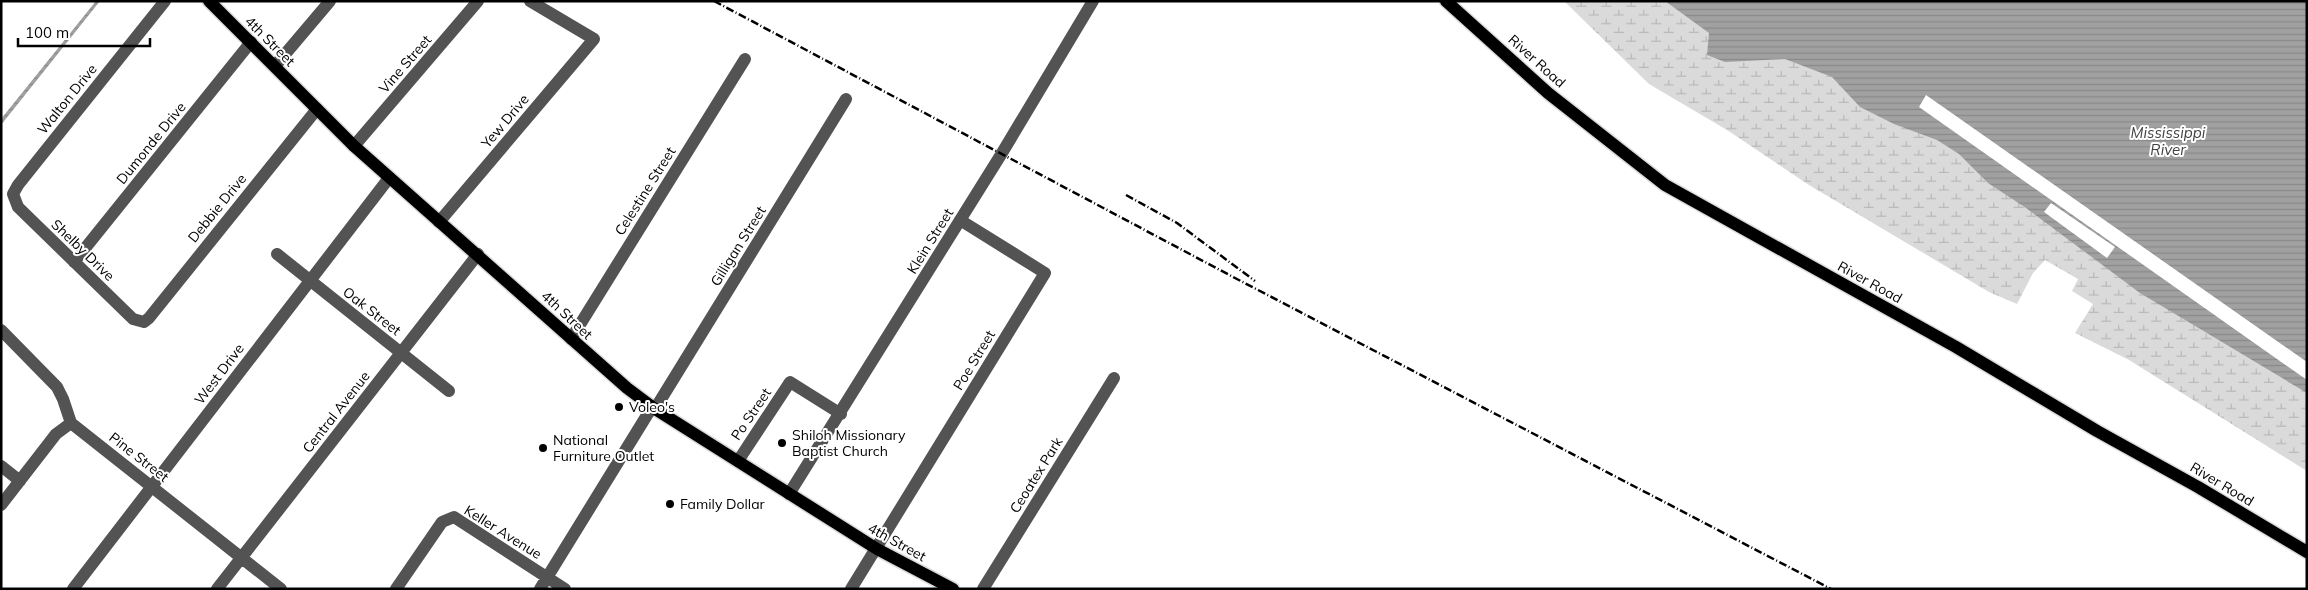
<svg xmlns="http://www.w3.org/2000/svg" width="2308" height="590" viewBox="0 0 2308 590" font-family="Mulish,sans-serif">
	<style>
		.wetland { fill: url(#wetland-marsh) }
		.water { fill: url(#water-rules) }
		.pier { fill: #fff }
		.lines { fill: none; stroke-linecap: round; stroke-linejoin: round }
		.major-casing { stroke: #dbdbdb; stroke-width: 15 }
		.minor { stroke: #535353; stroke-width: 12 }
		.major { stroke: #000; stroke-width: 12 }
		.rail { stroke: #000; stroke-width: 2.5; stroke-dasharray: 8 2.5 1 2.5; stroke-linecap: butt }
		.poi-dot { fill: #000; stroke: #fff; stroke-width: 2 }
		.labels { text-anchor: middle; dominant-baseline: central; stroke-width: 4; stroke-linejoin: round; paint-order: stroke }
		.street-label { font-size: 14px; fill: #000; stroke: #fff }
		.poi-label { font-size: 14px; fill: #000; stroke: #fff; text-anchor: start }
		.water-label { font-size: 15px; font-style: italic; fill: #424242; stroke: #fff }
	</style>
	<defs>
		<pattern id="wetland-marsh" width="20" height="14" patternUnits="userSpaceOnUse" patternTransform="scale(1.25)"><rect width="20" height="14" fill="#dadada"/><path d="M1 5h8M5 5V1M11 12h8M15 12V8" fill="none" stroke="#b9b9b9"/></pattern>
		<pattern id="water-rules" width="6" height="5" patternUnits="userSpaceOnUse" patternTransform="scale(1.25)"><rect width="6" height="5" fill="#a1a1a1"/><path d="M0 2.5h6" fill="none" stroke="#898989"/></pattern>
	</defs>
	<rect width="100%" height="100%" fill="#fff"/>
	<!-- wetland -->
	<path class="wetland" d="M1564,1H1669L1786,35L2307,383V471L2129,360L2075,333L2093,304L2072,291L2078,279L2045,260L2033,273L2017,304L1989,292L1809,185L1727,130L1649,84Z"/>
	<!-- water -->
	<path class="water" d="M96,1H100L1,125V119Z
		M1665,1H2307V393L2140,293L2026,208L1988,183L1959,154L1937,140L1894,124L1860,107L1832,77L1785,59L1725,62L1707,55L1709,33Z"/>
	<!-- pier -->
	<path class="pier" d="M1926,95L2307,362V380L1919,107Z
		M2051,203L2115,247L2107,258L2044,212Z"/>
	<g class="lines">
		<defs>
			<path id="major" d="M209,1L354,146L627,388L655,409L877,549L953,589
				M1446,1L1548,93L1665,185L1956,347L2097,431L2198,487L2307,552"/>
		</defs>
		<!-- major casing -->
		<use href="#major" class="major-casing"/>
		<!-- minor -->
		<path class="minor" d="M165,1L18,185L13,194L18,207L133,319L144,322L149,318L317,109
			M275,66L330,1
			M354,146L478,1
			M439,222L594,39L530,1
			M277,254L449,391
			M74,262L251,42
			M1,330L57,387L63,399L71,423L281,589
			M571,339L745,59
			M655,409L846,99
			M738,461L790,382L841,414
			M1,466L20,481
			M789,494L1002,153L1093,1
			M1,505L56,434L71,423
			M73,589L389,178
			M217,589L478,254
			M396,589L442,522L454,517L565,589
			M540,589L652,407
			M851,589L1045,273L960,220
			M983,589L1114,378"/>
		<!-- major -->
		<use href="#major" class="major"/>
		<!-- rail -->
		<path class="rail" d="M714,1L1235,278L1831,589
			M1126,195L1177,223L1255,281"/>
	</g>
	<!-- markers -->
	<g class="poi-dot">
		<circle cx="619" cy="407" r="5"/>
		<circle cx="782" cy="443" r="5"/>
		<circle cx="543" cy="448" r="5"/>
		<circle cx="670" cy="504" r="5"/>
	</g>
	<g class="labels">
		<!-- street labels -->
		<g class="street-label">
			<text transform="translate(270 41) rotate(45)">4th Street</text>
			<text transform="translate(1537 61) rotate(42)">River Road</text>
			<text transform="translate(405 64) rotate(-49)">Vine Street</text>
			<text transform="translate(67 99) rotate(-51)">Walton Drive</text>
			<text transform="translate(505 121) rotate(-50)">Yew Drive</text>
			<text transform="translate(151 143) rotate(-51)">Dumonde Drive</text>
			<text transform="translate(645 191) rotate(-58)">Celestine Street</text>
			<text transform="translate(217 208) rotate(-51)">Debbie Drive</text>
			<text transform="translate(930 241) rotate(-58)">Klein Street</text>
			<text transform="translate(738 246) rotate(-58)">Gilligan Street</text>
			<text transform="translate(83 250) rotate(44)">Shelby Drive</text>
			<text transform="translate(1870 282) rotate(29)">River Road</text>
			<text transform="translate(372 311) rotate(38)">Oak Street</text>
			<text transform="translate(567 315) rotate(43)">4th Street</text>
			<text transform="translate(974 360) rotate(-59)">Poe Street</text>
			<text transform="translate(219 374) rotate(-53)">West Drive</text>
			<text transform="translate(336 412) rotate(-52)">Central Avenue</text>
			<text transform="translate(751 414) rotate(-56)">Po Street</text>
			<text transform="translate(139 457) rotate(38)">Pine Street</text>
			<text transform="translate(1036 475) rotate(-58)">Ceoatex Park</text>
			<text transform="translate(2222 484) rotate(31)">River Road</text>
			<text transform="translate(503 532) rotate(32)">Keller Avenue</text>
			<text transform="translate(897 542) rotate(29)">4th Street</text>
		</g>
		<!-- poi labels -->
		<g class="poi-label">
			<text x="629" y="407">Voleo's</text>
			<text x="792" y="435">Shiloh Missionary<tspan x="792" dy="16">Baptist Church</tspan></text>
			<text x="553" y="440">National<tspan x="553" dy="16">Furniture Outlet</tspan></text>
			<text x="680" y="504">Family Dollar</text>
		</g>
		<!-- water labels -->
		<g class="water-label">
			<text x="2168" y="132">Mississippi<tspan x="2168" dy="17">River</tspan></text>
		</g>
	</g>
	<!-- border -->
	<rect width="2308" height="590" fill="none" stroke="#000000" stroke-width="5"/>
	<!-- scale -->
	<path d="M18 38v8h132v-8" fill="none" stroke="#000000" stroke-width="2.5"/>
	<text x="25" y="38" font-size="15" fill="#000000" stroke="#ffffff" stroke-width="4" paint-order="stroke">100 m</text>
</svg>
